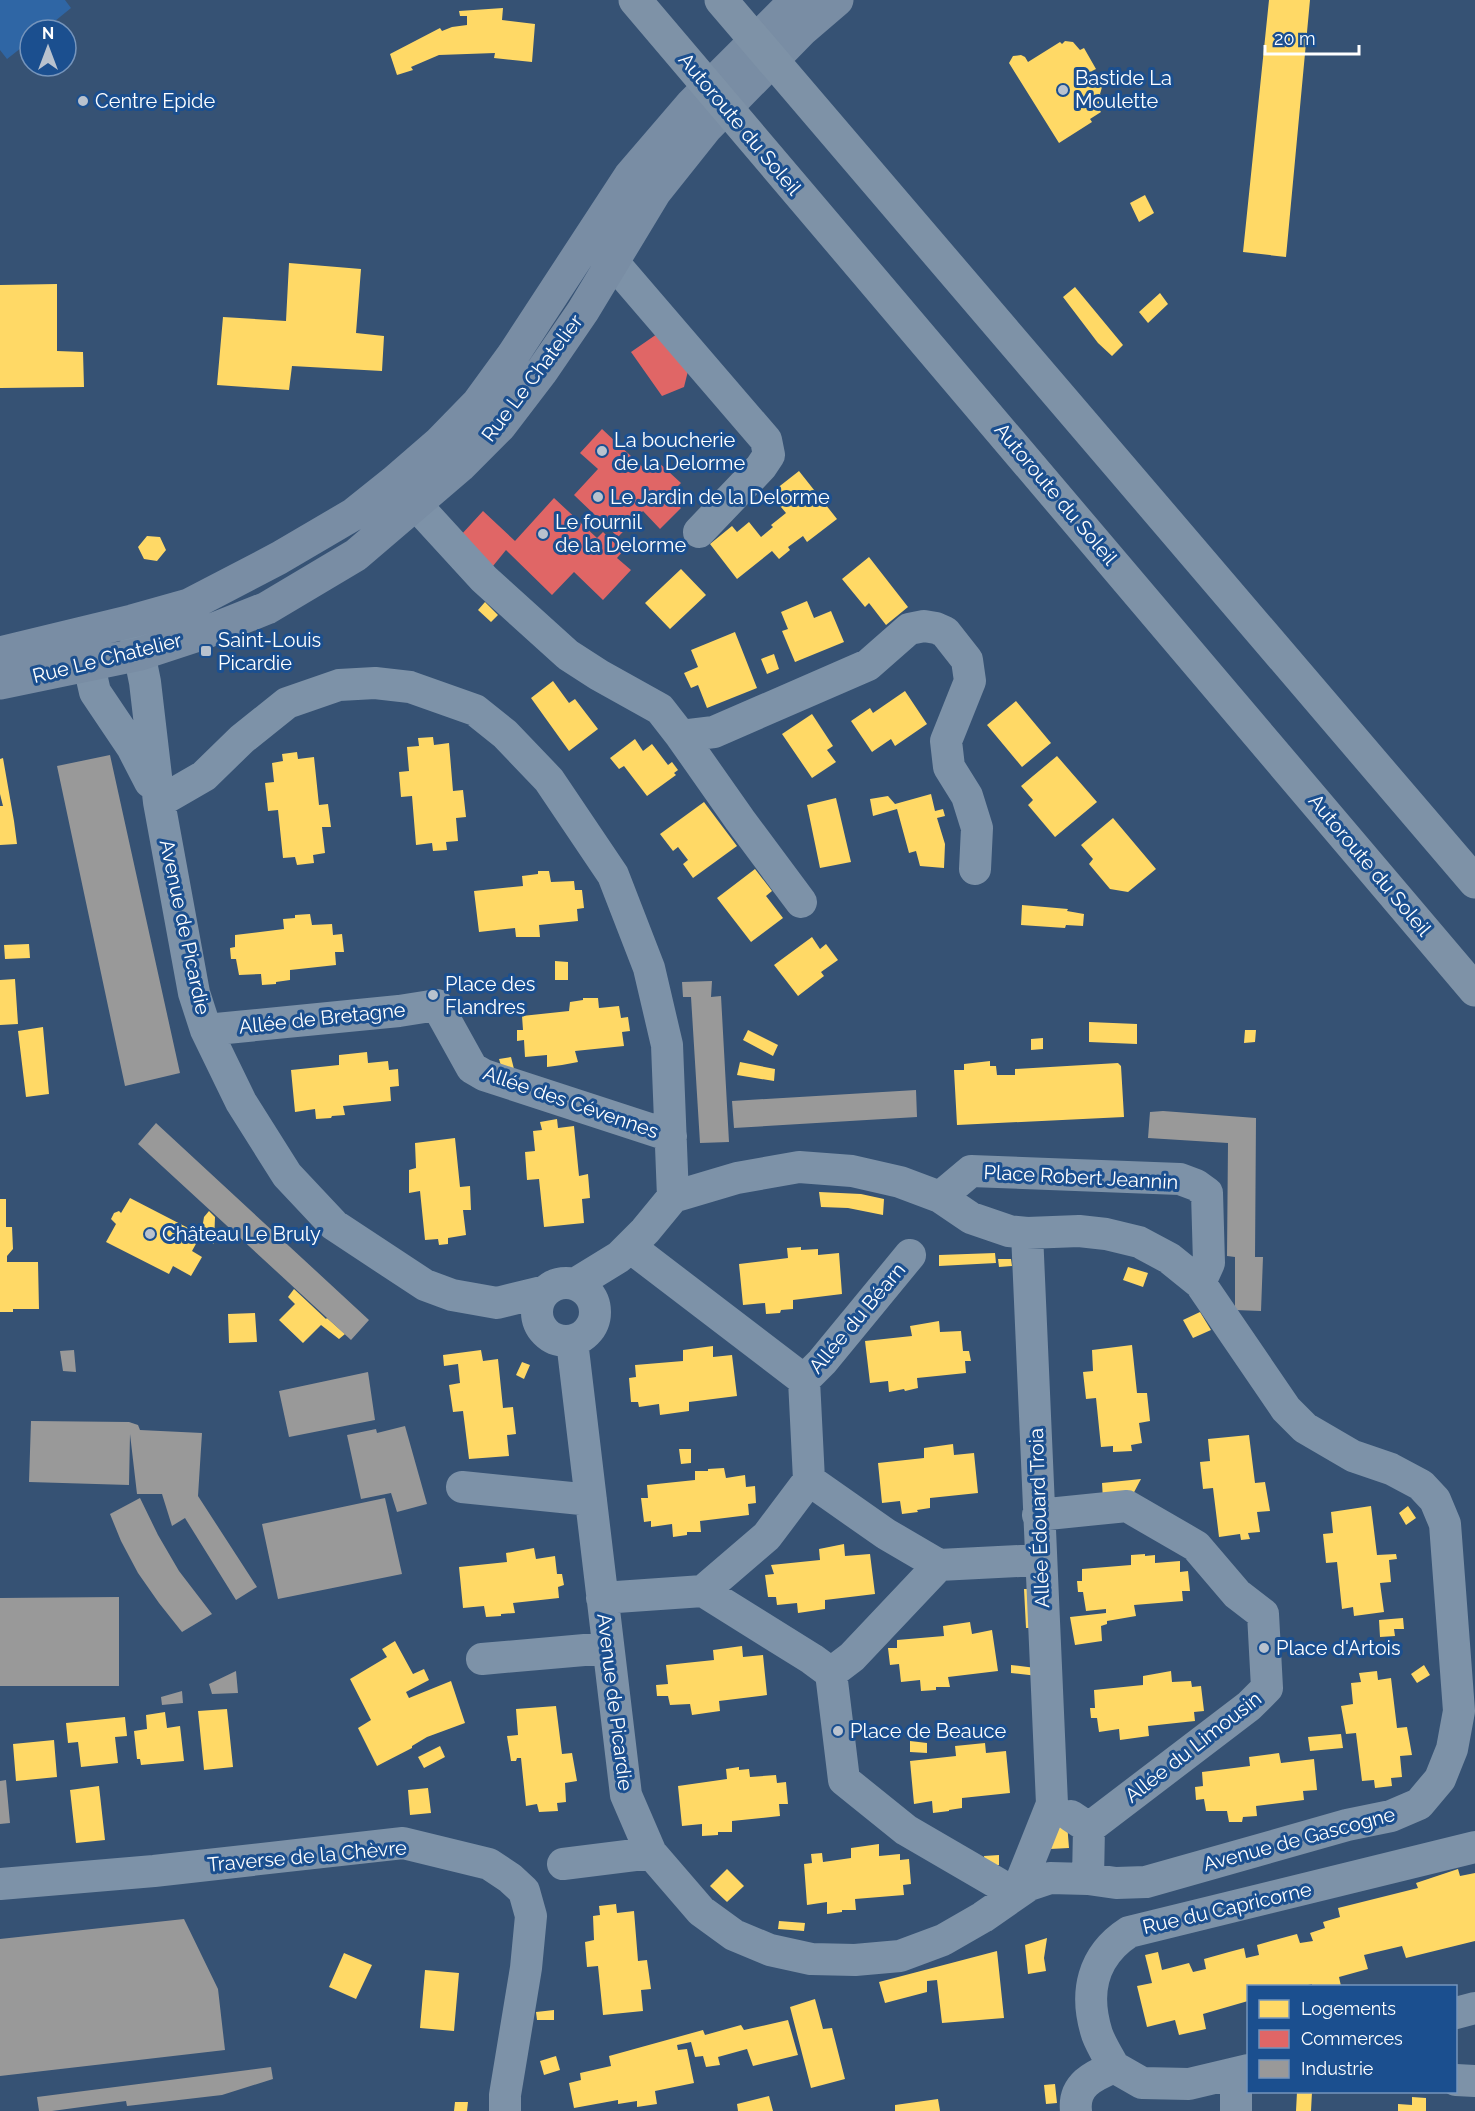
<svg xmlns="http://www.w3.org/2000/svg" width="1475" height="2111" viewBox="0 0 1475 2111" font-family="Raleway,sans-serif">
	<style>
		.green { fill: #2f66a5 }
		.homes { fill: #ffd966 }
		.shops { fill: #e06666 }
		.industry { fill: #999 }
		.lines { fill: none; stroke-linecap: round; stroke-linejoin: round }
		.street { stroke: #7d92a8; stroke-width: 32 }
		.secondary { stroke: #798da4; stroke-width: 33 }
		.highway { stroke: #7e92a7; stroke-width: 33 }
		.poi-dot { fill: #b9c2ce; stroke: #1b4f8f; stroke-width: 2 }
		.labels { text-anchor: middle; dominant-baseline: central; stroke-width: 6; stroke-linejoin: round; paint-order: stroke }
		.poi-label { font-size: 20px; fill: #fff; stroke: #1b4f8f; text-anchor: start }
		.street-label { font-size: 20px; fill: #fff; stroke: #1b4f8f }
	</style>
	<rect width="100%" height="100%" fill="#365274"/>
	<!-- green -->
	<path class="green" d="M0,0H65L71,8L44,30H30V41L7,59L0,50Z"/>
	<!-- homes -->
	<path class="homes" d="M1269,0H1310L1286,257L1243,252Z
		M503,8L502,20L535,24L532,62L494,58L495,53L439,55L411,67L413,70L397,75L390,54L440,28L442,31L452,27L467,25V16H460L459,11Z
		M1065,41L1073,42L1080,50L1084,48L1096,69L1092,71L1102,87L1100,94L1103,97L1101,104L1097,106L1101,112L1090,119L1092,122L1059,143L1009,63L1013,56L1021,55L1025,57L1028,62L1060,42L1062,44Z
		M1145,195L1154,213L1139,222L1130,203Z
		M289,263L361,269L356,333L384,336L382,371L292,366L289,390L217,385L223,317L286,321Z
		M57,284V351L83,352L84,387L0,388V285Z
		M1075,287L1123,345L1112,356L1098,343L1063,297Z
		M1160,293L1168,304L1148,323L1139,312Z
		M799,471L837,519L807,542L803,536L788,547L790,550L779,559L772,551L737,579L710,544L732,526L737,532L749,522L761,537L773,527L771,525L786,513L776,501L782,497L776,489Z
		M147,536L160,537L166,550L157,561L144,559L138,547Z
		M869,557L908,607L886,625L869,603L865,607L842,579Z
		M681,569L706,595L670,629L645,603Z
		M807,601L814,618L831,611L844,642L795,662L782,631L788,629L781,612Z
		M485,602L498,615L491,622L478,610Z
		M735,632L757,688L707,708L698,685L691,688L684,673L698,667L691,650Z
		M774,654L779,669L767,674L761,659Z
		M553,681L569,703L575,699L598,729L569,751L531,698Z
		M905,691L927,724L895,746L891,739L872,752L851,721L870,708L873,713Z
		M1016,701L1051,743L1022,767L987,725Z
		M812,714L833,746L827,750L836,762L812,778L782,734Z
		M433,737L434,745L449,743L453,791L463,790L466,817L456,818L458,841L446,842L447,850L433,851L432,843L416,845L412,796L401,797L399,772L409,771L407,747L419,746L418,738Z
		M635,739L643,751L652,744L668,765L672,762L678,770L674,773L676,775L647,796L624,766L619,769L610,758Z
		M297,752L298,759L314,757L319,805L328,804L331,827H322L325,853L313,855L314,863L297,865L295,857L283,858L278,810L268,811L265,783L274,782L272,763L283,761L282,754Z
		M1057,756L1097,802L1055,837L1028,805L1033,800L1021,786Z
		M3,758L14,821L17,844L0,845V806H3L0,794V759Z
		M931,794L935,811L943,809L945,816L937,818L945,844L944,868L920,866L916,851L909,853L897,809L873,816L870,799L888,796L895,804Z
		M836,798L851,862L820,868L807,805Z
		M704,802L737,846L693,878L683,864L688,860L678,847L673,851L660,834Z
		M1113,818L1156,869L1128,892L1110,889L1089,864L1093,859L1081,845Z
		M755,869L772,891L766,896L783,918L751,942L717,898Z
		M538,871H549L551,882L574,881L575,890H582L584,908L577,909L578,921L539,925L540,937H516L515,928L479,932L474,891L523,886L522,876L538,874Z
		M1022,905L1068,909L1067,911L1084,914L1083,926L1066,925L1065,928L1021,925Z
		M310,914L312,925L332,924L333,935L342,934L344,952H335L336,965L290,970V980L276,982V984L262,985L261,974L239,975L236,959H231L230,948L235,947V935L284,929L283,919L295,918V915Z
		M812,937L820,949L826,944L838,960L821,972L824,976L798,996L774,965Z
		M29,944L30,958L5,959L4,945Z
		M555,961L568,962V980H555Z
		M15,979L18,1024L0,1025V980Z
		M583,998H598L599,1008L619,1006L621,1018L628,1017L630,1031L622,1032L624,1046L575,1051L578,1062L562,1065L547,1067V1055L525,1057L524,1040L517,1041V1030H523L522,1016L569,1011L570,1002L583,1000Z
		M1089,1022L1137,1024V1044L1089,1042Z
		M43,1027L49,1094L26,1097L18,1031Z
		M748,1030L778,1045L773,1056L743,1040Z
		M1245,1030H1256L1255,1042L1244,1043Z
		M1043,1038V1049L1031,1050V1039Z
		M367,1052L368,1063L388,1061L389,1070L398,1069L399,1086L390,1087L391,1101L343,1106L345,1115L332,1116L331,1118L316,1119L315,1109L295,1112L291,1070L339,1065V1055Z
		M511,1057L515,1073L502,1069L499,1059Z
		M990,1061V1066H996L997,1075H1015V1069L1118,1063L1121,1066L1124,1117L957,1125L954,1070H964V1064Z
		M740,1062L775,1069L774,1081L737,1075Z
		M557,1119L558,1128L574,1126L579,1176L588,1174L590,1198L582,1199L584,1223L544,1227L539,1179L527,1180L525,1152L535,1151L533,1131L542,1130L540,1122Z
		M455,1138L460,1187L470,1186L471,1210H463L466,1235L448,1238V1244L439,1245L438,1239L425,1240L420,1191L409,1193V1170L416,1168L415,1143Z
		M819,1192L861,1194L884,1199L883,1215L848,1208L821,1207Z
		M130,1198L192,1230L188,1237L197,1242L192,1251L202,1257L191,1276L173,1266L169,1274L106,1242L116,1224L111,1219L114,1213L119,1211L121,1213Z
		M0,1199H6V1227H12L13,1249L7,1256V1262H38L39,1309H13V1312H0Z
		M209,1211L215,1217L214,1244L208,1243L203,1238V1223L204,1217Z
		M801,1247V1250L818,1249V1255L839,1253L842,1294L793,1300V1309L781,1310L780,1313L766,1314L765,1303L743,1305L739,1264L788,1258L787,1248Z
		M995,1253L996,1263L939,1266V1255Z
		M998,1259H1011L1012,1266L999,1267Z
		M1128,1267L1148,1273L1143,1287L1123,1280Z
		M294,1289L326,1319L327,1318L345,1334L339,1339L321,1325L303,1343L279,1320L295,1304L288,1297Z
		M1200,1312L1211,1330L1193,1338L1183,1320Z
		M255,1313L257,1342L229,1343L228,1314Z
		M939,1321L940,1332L961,1331L963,1351H969L971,1361H965L966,1373L917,1378L918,1388L905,1391L904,1389L889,1392L888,1381L870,1383L865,1341L912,1336L910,1326Z
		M1132,1345L1137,1393H1147L1150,1421L1139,1423L1142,1443L1131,1445L1132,1451L1113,1452V1446L1101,1447L1096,1398L1086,1399L1083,1372L1093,1371L1092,1350Z
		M713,1346V1357L732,1355L737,1396L689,1402V1411L660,1415L659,1404L639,1407L638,1402H631L629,1378L636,1377L635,1365L683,1361V1350Z
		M481,1350L483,1361L498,1359L503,1408L513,1407L516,1434L507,1435L509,1456L469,1459L463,1411L453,1412L449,1385L460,1383L458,1364L444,1366L443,1355Z
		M522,1362L530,1365L524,1379L516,1375Z
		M1249,1435L1255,1483L1265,1482L1270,1511L1257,1512L1260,1532L1248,1533L1250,1539L1241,1540L1240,1534L1219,1537L1213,1488L1203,1489L1200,1462L1210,1461L1208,1439Z
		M953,1444L954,1455L974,1453L978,1493L930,1498V1508L917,1510L918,1512L902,1514L900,1501L882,1503L878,1463L924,1458V1448Z
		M679,1449H691V1463L681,1464Z
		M724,1468L726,1478L745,1475L746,1487L755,1486L756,1503L748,1504L749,1515L700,1521L701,1532H687V1535L673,1537L672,1524L651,1527V1521L644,1522L641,1498H648L647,1485L695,1480V1471H708V1469Z
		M1141,1479L1131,1498L1103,1500L1102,1483Z
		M1371,1506L1377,1555L1396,1554L1397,1559L1389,1560L1391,1582L1380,1583L1384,1612L1354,1616L1353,1607L1342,1609L1337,1562L1326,1563L1323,1534L1333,1533L1331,1512Z
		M1408,1506L1416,1518L1406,1525L1399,1513Z
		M844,1544L845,1556L870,1554L875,1594L825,1600V1609L798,1613L797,1603L777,1605L776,1597H768L765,1575L774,1574L771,1565L820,1560L819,1549Z
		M534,1548L536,1559L555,1556L557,1574H562L564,1585L558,1587L559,1598L513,1603L515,1613L501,1614V1616L486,1617L484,1606L463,1608L459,1567L507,1562L506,1553Z
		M1145,1554V1556L1155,1555V1563L1180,1561V1572L1188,1571L1190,1591H1182L1183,1601L1134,1605L1136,1616L1107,1621V1624L1101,1626L1102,1641L1075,1645L1070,1617L1106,1613V1609L1086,1611L1083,1592H1078L1077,1581H1082V1569L1131,1565V1555Z
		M1024,1589H1035L1037,1628H1026Z
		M1403,1618L1404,1629H1394L1395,1636L1380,1637L1379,1620Z
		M970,1622L972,1634L992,1630L998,1671L948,1677L950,1687H936V1690L921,1691L920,1680L901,1682L899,1664L890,1665L888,1648H897V1640L944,1636L943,1626Z
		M395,1641L413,1674L424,1669L429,1680L406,1692L409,1698L451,1681L465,1723L427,1737L412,1746V1748L377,1766L358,1728L371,1720L350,1679L387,1657L382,1649Z
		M742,1646L743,1657L763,1655L767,1695L719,1701L720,1711L692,1715L690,1704L670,1705L668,1696H657L656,1685L668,1684L666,1665L714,1660L713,1650Z
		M1011,1665L1036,1668L1038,1676L1011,1673Z
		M1424,1665L1430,1675L1417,1683L1411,1674Z
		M1171,1671L1172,1682L1191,1681L1192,1687L1201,1686L1204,1711L1194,1712L1195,1721L1148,1726L1149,1736L1120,1740L1119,1729L1099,1732L1097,1718H1091L1090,1708H1095L1094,1690L1143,1685V1676Z
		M1377,1671L1378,1680L1391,1678L1397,1728L1407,1727L1412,1755L1400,1756L1402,1777L1391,1778L1392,1786L1375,1788L1374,1780L1362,1781L1356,1733L1346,1734L1341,1706L1353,1704L1351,1683L1361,1682L1359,1673Z
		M556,1706L562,1754L572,1753L577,1781L565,1783L566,1802L557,1803L558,1811L539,1812L537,1804L526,1806L521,1758H517L516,1761H511L507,1736L518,1735L516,1709Z
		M227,1709L233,1767L204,1770L198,1711Z
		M165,1712L167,1728L180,1726L184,1761L141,1765L140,1759H137L134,1731L147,1729L146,1715Z
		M125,1717L127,1736L115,1737L118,1763L81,1767L78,1742L68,1743L66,1723Z
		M1341,1734L1343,1748L1310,1751L1308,1737Z
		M54,1740L57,1777L16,1781L13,1744Z
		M910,1741L927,1743V1753L910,1752Z
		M985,1743L986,1753L1006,1751L1010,1793L962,1798V1808L949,1810V1811L933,1813L932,1801L914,1804L910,1761L956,1756L955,1746Z
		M440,1746L445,1757L424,1768L418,1757Z
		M1279,1753L1281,1763L1314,1759L1317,1790L1303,1791L1304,1800L1256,1806L1257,1816L1243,1817L1242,1822H1229L1227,1811H1206L1204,1799L1196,1800L1195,1787L1203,1786L1202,1772L1250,1766L1249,1757Z
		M739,1767V1770L749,1769L750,1777L776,1775L777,1783L786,1782L788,1804H779L780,1816L732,1821V1832H718V1835L702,1836V1824L682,1826L678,1786L727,1779L726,1769Z
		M99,1786L105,1840L76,1843L70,1790Z
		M428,1788L431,1813L410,1815L408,1790Z
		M1067,1823L1069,1848L1050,1849L1048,1824Z
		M879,1844V1856L900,1854V1860L909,1859L911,1884L903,1885L904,1895L855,1899L856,1910H842V1912L827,1914V1902L807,1905L804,1864L812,1863L811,1854L822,1853L823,1862L851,1858V1848Z
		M999,1855V1865L985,1866L984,1856Z
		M727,1869L744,1886L727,1902L710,1886Z
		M1458,1869L1460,1876L1475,1873V1941L1406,1958L1402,1946L1364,1955L1368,1969L1339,1977L1341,1986H1312V1984L1304,1986H1248V2001L1203,2014L1206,2029L1179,2035L1175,2020L1147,2027L1137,1986L1152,1983L1145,1955L1158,1952L1162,1970L1189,1963L1193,1972L1206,1969L1204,1959L1229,1952L1244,1948L1246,1958L1259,1955L1257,1945L1271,1941L1297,1934L1300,1943L1313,1941L1310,1933L1325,1928L1323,1922L1340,1917L1338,1908L1418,1888L1416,1883Z
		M616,1904L617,1913L634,1911L638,1961L647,1960L651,1989L641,1990L643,2011L603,2015L598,1966L587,1967L585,1942L594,1940L593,1916L600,1915L599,1906Z
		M779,1921L805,1923L804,1931L778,1929Z
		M1047,1938L1044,1958L1046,1971L1028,1974L1025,1945Z
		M997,1951L1004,2018L942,2023L937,1980L927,1981V1992L885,2003L879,1982Z
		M344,1953L372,1965L356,1999L329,1987Z
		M425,1970L459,1973L454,2031L420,2028Z
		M815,1999L823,2029L832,2028L845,2079L811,2088L790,2007Z
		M554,2010V2020H537L536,2012Z
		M788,2020L798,2055L753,2066L747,2049L718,2057L720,2065L706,2067L703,2056L695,2057L691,2042L677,2045L678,2050L687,2049L694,2083L655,2091L657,2104L637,2107V2101L618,2104V2100L574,2108L569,2083L581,2080L580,2073L611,2066L609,2056L703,2030L705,2035L741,2025L744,2030Z
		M556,2056L560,2070L544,2075L540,2061Z
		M1055,2084L1057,2103L1046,2104L1044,2085Z
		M1297,2092H1312L1311,2111H1296Z
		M769,2096L773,2111H738L737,2104Z
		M1412,2097L1426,2098V2111H1398V2104L1412,2105Z
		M938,2099L940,2111H895V2105Z
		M455,2102H468L467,2111H454Z"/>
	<!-- shops -->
	<path class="shops" d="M657,334L688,371L684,387L662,396L631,352Z
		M602,429L647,471L656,460L681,483L671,493L679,500L676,503L681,508L660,529L643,511L618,537L574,495L598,469L580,453Z
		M554,498L597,538L603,532L623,551L617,558L631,570L603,600L574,572L552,595L506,550L493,566L461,535L483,511L515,541Z"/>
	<!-- industry -->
	<path class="industry" d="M110,755L180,1073L125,1086L57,766Z
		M712,981L711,997L721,996L729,1142L700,1143L691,997H683L682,982Z
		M916,1090L917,1117L734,1128L732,1101Z
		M1163,1111L1256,1118L1255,1257H1263L1261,1311L1235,1310V1257L1227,1256L1228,1143L1148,1138L1150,1112Z
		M156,1123L369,1320L351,1340L138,1144Z
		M74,1350L76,1372L63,1371L60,1351Z
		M368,1372L375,1420L289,1437L279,1391Z
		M31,1421L129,1422L138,1425L140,1430L202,1433L198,1496L257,1587L236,1600L185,1518L172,1526L162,1494H137L130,1434L129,1485L29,1482Z
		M405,1426L427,1504L397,1512L391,1493L361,1499L347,1435L376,1429L377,1433Z
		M140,1498L158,1535L179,1571L212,1614L182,1632L159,1603L138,1573L121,1541L110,1514Z
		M385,1498L402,1574L278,1599L262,1524Z
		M119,1597V1686H0V1598Z
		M236,1671L238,1693L212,1694L209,1684Z
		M182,1691L183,1703L162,1705L161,1697Z
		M6,1780L10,1823L0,1824V1781Z
		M184,1919L218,1989L225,2050L0,2076V1939Z
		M271,2067L273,2079L222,2095L127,2106L126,2101L52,2111H39L37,2097Z"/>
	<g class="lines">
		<!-- street -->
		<path class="street" d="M613,262L766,440L769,455L761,467L699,532
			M397,484L484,579L568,655L599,675L660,709L681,736L714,732L868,665L909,629L924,626L936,628L945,632L967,660L970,681L946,741L949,767L967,796L977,828L975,869
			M134,628L145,682L159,802L194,993L206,1030L241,1102L287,1175L334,1225L425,1285L452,1295L497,1303L546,1291
			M83,639L95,692L132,747L150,782
			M681,736L740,820L801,902
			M159,802L204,776L242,739L287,703L339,685L375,683L410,687L475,710L505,734L549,780L613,875L649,968L667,1045L673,1197
			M206,1030L399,1011L437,1005L472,1068L484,1075L671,1136
			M940,1197L971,1171L1180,1179L1196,1185L1207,1193L1209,1263L1200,1283
			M630,1247L804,1380
			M537 1312a29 29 0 1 1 58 0a29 29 0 1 1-58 0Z
			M575,1284L619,1257L645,1231L673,1197
			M572,1341L626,1795L651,1853L701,1911L734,1935L770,1950L811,1959L855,1960L900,1956L943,1940L983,1917L1029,1885L1050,1878L1088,1879L1116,1883L1146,1882L1347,1825L1391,1816L1419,1804L1440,1779L1452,1749L1459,1711L1445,1524L1435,1500L1421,1485L1391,1469L1353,1456L1305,1428L1286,1409L1200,1283L1169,1258L1139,1242L1106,1234L1079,1231L1027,1233L1009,1231L971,1218L940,1197L900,1182L852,1171L799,1167L737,1178L673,1197
			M804,1380L822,1362L910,1255
			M804,1380L809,1480
			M809,1480L886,1534L939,1565
			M462,1487L591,1500
			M1038,1515L1127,1506L1196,1546L1237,1594L1263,1614L1267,1688L1249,1706L1089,1828
			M703,1591L812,1659L831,1673
			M602,1598L703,1591L767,1536L809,1480
			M482,1659L607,1648
			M831,1673L844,1780L906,1830L1016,1894L1052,1804L1027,1233
			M831,1673L852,1657L939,1565L1040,1560
			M1071,1816L1089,1828L1088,1879
			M563,1864L651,1853
			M0,1884L154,1871L403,1843L489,1864L510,1878L524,1891L531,1916L526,1968L505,2095V2111
			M1456,2013L1475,2008
			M1114,2067C1108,2056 1101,2045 1097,2034C1084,1993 1092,1956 1129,1932L1475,1847
			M1114,2067L1142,2083L1189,2084L1248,2070
			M1236,2074V2111
			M1456,2080L1475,2081
			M1076,2111C1073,2085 1093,2076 1114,2067"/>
		<!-- secondary -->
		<path class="secondary" d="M0,653L132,621L189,605L279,558L354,514L394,482L439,443L478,403L513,355L630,176L691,105L796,0
			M0,683L140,654L204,633L267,608L356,555L460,466L500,426L542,371L583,311L655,192L706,128L802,30L837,0"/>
		<!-- highway -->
		<path class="highway" d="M635,0L1475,990
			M721,0L1475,882"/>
	</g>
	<!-- markers -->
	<g class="poi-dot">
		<circle cx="1063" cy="90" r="6"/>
		<circle cx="83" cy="101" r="6"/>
		<circle cx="602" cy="451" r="6"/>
		<circle cx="598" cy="497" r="6"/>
		<circle cx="543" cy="534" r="6"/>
		<rect x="200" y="645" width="12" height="12" rx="3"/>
		<circle cx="433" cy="995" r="6"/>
		<circle cx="150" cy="1234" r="6"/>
		<circle cx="1264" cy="1648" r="6"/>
		<circle cx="838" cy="1731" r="6"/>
	</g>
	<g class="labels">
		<!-- poi labels -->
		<g class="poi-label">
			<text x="1075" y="78">Bastide La<tspan x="1075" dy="23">Moulette</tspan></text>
			<text x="95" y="101">Centre Epide</text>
			<text x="614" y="440">La boucherie<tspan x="614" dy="23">de la Delorme</tspan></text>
			<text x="610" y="497">Le Jardin de la Delorme</text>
			<text x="555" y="522">Le fournil<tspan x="555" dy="23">de la Delorme</tspan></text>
			<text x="218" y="640">Saint-Louis<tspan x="218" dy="23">Picardie</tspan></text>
			<text x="445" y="984">Place des<tspan x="445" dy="23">Flandres</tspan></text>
			<text x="162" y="1234">Château Le Bruly</text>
			<text x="1276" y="1648">Place d'Artois</text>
			<text x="850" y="1731">Place de Beauce</text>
		</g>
		<!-- street labels -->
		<g class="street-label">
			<text transform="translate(740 124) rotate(50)">Autoroute du Soleil</text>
			<text transform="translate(532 378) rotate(-53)">Rue Le Chatelier</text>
			<text transform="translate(1056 494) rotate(50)">Autoroute du Soleil</text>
			<text transform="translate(107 658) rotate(-14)">Rue Le Chatelier</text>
			<text transform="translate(1370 865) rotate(50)">Autoroute du Soleil</text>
			<text transform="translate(185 927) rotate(78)">Avenue de Picardie</text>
			<text transform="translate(322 1018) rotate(-6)">Allée de Bretagne</text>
			<text transform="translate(571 1102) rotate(19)">Allée des Cévennes</text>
			<text transform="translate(1081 1177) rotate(3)">Place Robert Jeannin</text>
			<text transform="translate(857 1318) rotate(-50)">Allée du Béarn</text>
			<text transform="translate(1039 1518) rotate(-92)">Allée Édouard Troia</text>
			<text transform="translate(615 1702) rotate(83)">Avenue de Picardie</text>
			<text transform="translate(1193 1747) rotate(-38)">Allée du Limousin</text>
			<text transform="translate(1299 1839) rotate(-15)">Avenue de Gascogne</text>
			<text transform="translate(307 1856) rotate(-5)">Traverse de la Chèvre</text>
			<text transform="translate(1227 1908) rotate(-13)">Rue du Capricorne</text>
		</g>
	</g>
	<!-- legend -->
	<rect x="1247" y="1985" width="210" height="108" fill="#1b4f8f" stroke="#7695bc" stroke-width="1.5"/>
	<rect x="1259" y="2000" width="30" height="18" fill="#ffd966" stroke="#7695bc" stroke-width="1.5"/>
	<text x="1301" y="2015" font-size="18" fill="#ffffff">Logements</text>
	<rect x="1259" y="2030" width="30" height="18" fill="#e06666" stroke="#7695bc" stroke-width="1.5"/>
	<text x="1301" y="2045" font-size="18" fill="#ffffff">Commerces</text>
	<rect x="1259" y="2060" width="30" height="18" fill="#999999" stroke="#7695bc" stroke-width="1.5"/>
	<text x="1301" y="2075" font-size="18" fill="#ffffff">Industrie</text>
	<!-- north arrow -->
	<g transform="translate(48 48)"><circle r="28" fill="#1b4f8f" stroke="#7695bc" stroke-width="1.5"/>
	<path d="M0-4.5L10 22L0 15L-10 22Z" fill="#b9c2ce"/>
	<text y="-9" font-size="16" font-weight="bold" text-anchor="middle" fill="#ffffff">N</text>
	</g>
	<!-- scale -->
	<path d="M1265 45v9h94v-9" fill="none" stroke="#ffffff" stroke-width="3"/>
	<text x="1274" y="45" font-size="18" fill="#ffffff" stroke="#1b4f8f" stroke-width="4.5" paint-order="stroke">20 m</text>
</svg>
